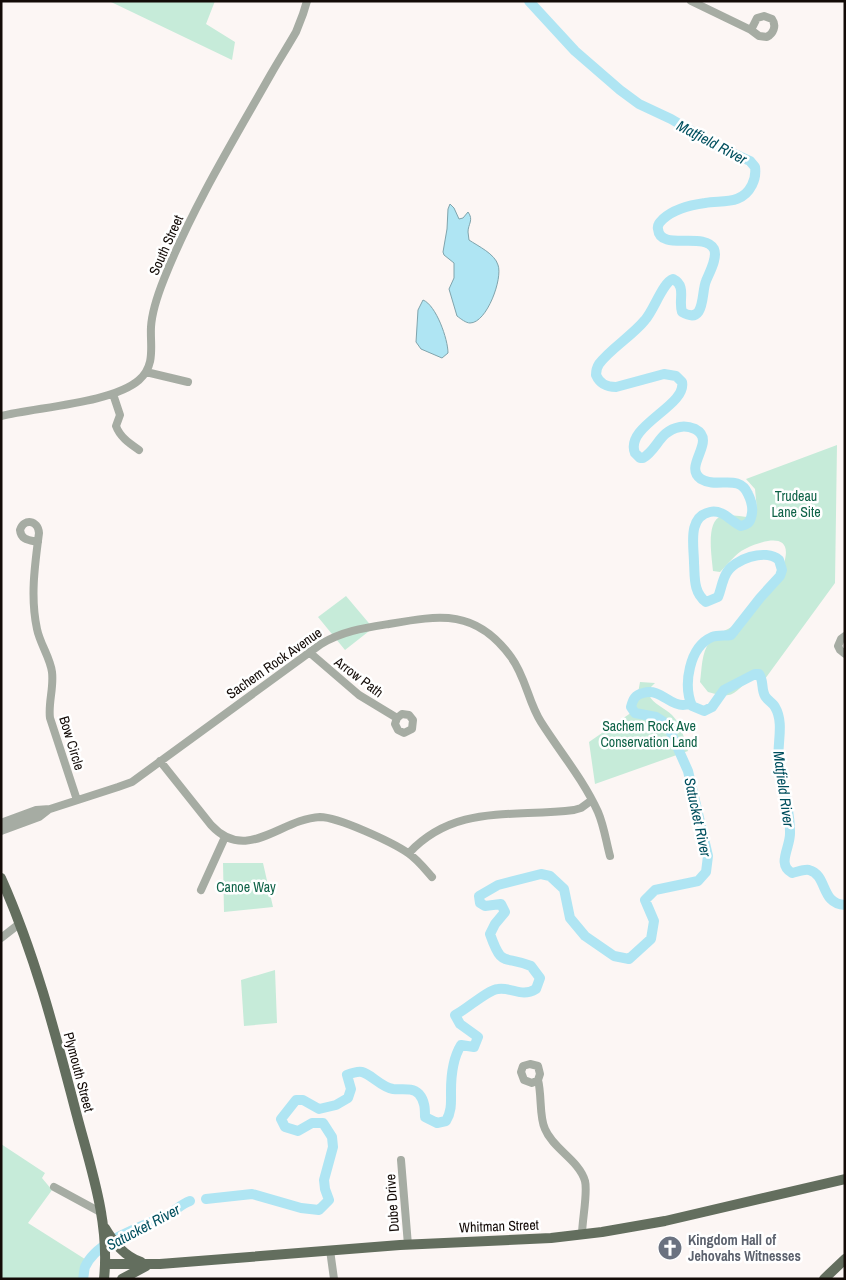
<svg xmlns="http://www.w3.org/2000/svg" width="846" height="1280" viewBox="0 0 846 1280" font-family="'Archivo Narrow',sans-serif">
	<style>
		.green { fill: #c6ebd9 }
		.water { fill: #afe5f3; stroke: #80a4ac }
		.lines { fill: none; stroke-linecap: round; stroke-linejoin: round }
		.river { stroke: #afe5f3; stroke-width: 10 }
		.minor { stroke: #a6aca3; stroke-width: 8 }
		.major { stroke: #636e5e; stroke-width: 10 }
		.labels { text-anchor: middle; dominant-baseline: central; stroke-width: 5; stroke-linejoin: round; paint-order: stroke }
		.street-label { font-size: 14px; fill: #130b07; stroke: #fff }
		.park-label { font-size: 14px; fill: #0e6247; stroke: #fff }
		.worship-label { font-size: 14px; font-weight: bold; fill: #5b616d; stroke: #fff; text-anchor: start }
		.water-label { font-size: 15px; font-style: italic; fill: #004f5e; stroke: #fff }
	</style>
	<rect width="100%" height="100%" fill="#fcf6f4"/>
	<!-- green -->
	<path class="green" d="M109,1H215L206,24L235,42L232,60Z
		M837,445L835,583L762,683L757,678L752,677C732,695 734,699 708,692L700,682C702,670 701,652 710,642C715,634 727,630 735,625C756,610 777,588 784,563C794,531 763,540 745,549C736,553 727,565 720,572L713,571C712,558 705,520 722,516C730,514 741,517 750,517L757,510L755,489L746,479Z
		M346,596L373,628L345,650L318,617Z
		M640,682L655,683L651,687L649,695C653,704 665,708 672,715C682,725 684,739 688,751L595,784L589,742L635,710Z
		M223,863H263L273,907L224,912Z
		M275,970L277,1023L244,1026L241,980Z
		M1,1144L45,1173L42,1178L52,1190L28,1223L88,1261L81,1279H1Z"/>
	<!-- water -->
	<path class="water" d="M450,204L454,208L459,219L463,218L468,212C474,220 468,224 468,232C468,235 469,237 469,240C478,246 495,254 498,265C503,278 487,323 470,323C466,323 461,319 457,316L449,289L454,278V263L444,255L443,252L447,229L448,209Z
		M423,300C436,305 448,339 448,353L442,358L421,349L416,342L418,310Z"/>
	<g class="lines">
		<!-- river -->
		<path class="river" d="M529,1L575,51L620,90L639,104L671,119L719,147L750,161L755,167C756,174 755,179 752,185C742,205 723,200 705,203C690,205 674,209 663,219C660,222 657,225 658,229C660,252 704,231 714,249C718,258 709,273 706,281C701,292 706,326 682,312C678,300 687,286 673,279C663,282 654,310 645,320C632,336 610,349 599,364C597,367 596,370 596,375C600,384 606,387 616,387L664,374L676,376L682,382C687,406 624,426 635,453L640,458H643C658,449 659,431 680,427C685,426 690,427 695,429C718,441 682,466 701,479C717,489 739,473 748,494C751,500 753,506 752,513C751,521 749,524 741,526C731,522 723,509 710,512C687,517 694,546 694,563C695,577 693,592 706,602L718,597C721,590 722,581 726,574C733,559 766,548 779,560L782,570L780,576L760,598L731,635C725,636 718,635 712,637C689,647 683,685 692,706L704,711L712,707L724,690L755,674H759C764,681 761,689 765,696C767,700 773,703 775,707C785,724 776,746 779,764C783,787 790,809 790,832C791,847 776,864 792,873C797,872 804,869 809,870C828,875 820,904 845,905
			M206,1199L252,1194L301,1208L319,1210L329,1200L325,1189L324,1180L333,1147L332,1137L323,1123H312L298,1131L285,1127L281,1119L296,1100H303L319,1109L336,1105L348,1098L351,1089L347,1075C352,1073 357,1071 362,1072C371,1074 381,1087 393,1089C402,1090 412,1087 419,1094C425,1101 425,1109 425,1117L437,1123L446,1121C452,1111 451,1102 451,1091C451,1075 453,1058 461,1045L474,1047L478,1037L460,1024L455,1015C466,1010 487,990 498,989C513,987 521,998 536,989L540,978L531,966C503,955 502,968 490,934L495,924L505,912L501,904L485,906L480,903L479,896L498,885L541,874L550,876L564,889L570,918L585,936L614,956L629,959L651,939L654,921L645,900L655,890L698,881L706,872L708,856L688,771L667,724L656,717L635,713L631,707C633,699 635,695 643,693C661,688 668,705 683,705C686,705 688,704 691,703
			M83,1279C84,1275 84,1270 85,1267C97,1240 142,1227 167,1215C175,1211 181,1204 190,1201"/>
		<!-- minor -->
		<path class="minor" d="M691,1L751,30
			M764,16L772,19C777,26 773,34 767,37L759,36L751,30L757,18Z
			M146,372L188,382
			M113,394L120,415L116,426C120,437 129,443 139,450
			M1,416C37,407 113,403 139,380C156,365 150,346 151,327C152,311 158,294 164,279C192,208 233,141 271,74C279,60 288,46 296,32L303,14L307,1
			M38,542C29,540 21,540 20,530C24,518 38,520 39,533C35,564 30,597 37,629C40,644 50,657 52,672C54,688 48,703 50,718L77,800
			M845,636L841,639L838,646L840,650L845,654
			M309,652L359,695L397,718L395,724L398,730L404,733L412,729L413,720L409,715L402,714L397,718
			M160,761L211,825C247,864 280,819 320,817C338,817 392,842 408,853C417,859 425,869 432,877
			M1,823L36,810L50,809L118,787L132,782L321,644C343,631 364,628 389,624C441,615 476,609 511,657C526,677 528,702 541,722C560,752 583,779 598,812C604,826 606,841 610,856
			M1,831L39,817L48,810
			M409,853C456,803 514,818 574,810L581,808L592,800
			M201,890L225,837
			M1,938L19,924
			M538,1080L540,1074L538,1066L530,1064L523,1066L521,1072L524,1080L532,1083L538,1080C542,1095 539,1117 545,1129C553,1149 579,1160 585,1181C588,1193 582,1220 582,1235
			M401,1160L408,1245
			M54,1187L102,1213
			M330,1250L334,1279"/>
		<!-- major -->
		<path class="major" d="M1,878C35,954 56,1036 77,1116C91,1169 110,1223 104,1279
			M105,1228C114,1243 124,1256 141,1262
			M106,1264H160L400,1245L551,1238L602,1232L665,1221L845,1179
			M122,1279L146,1266
			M824,1279L845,1259"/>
	</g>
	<!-- icons -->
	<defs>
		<symbol id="church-disc" viewBox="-11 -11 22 22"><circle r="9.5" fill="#6b7280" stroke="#fff"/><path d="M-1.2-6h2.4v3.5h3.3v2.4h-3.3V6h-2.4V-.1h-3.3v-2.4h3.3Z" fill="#fff"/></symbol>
	</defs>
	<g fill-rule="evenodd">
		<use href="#church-disc" x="656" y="1234" width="28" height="28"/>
	</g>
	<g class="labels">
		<!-- street labels -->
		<g class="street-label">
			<text transform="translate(166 245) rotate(-66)">South Street</text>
			<text transform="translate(274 663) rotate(-35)">Sachem Rock Avenue</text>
			<text transform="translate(359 677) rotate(37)">Arrow Path</text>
			<text transform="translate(72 743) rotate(73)">Bow Circle</text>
			<text transform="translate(79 1072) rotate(75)">Plymouth Street</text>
			<text transform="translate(392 1203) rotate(-94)">Dube Drive</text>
			<text transform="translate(499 1226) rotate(-2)">Whitman Street</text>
		</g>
		<!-- park labels -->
		<g class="park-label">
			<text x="796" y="496">Trudeau<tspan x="796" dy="16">Lane Site</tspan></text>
			<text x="649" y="726">Sachem Rock Ave<tspan x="649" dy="16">Conservation Land</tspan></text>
			<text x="246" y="887">Canoe Way</text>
		</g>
		<!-- worship labels -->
		<g class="worship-label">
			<text x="688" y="1240">Kingdom Hall of<tspan x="688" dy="16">Jehovahs Witnesses</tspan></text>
		</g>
		<!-- water labels -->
		<g class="water-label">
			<text transform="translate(712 142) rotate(28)">Matfield River</text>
			<text transform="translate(784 789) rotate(82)">Matfield River</text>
			<text transform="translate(698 817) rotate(78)">Satucket River</text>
			<text transform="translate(143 1227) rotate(-28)">Satucket River</text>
		</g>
	</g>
	<!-- border -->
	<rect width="846" height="1280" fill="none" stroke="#130b07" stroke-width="5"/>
</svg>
